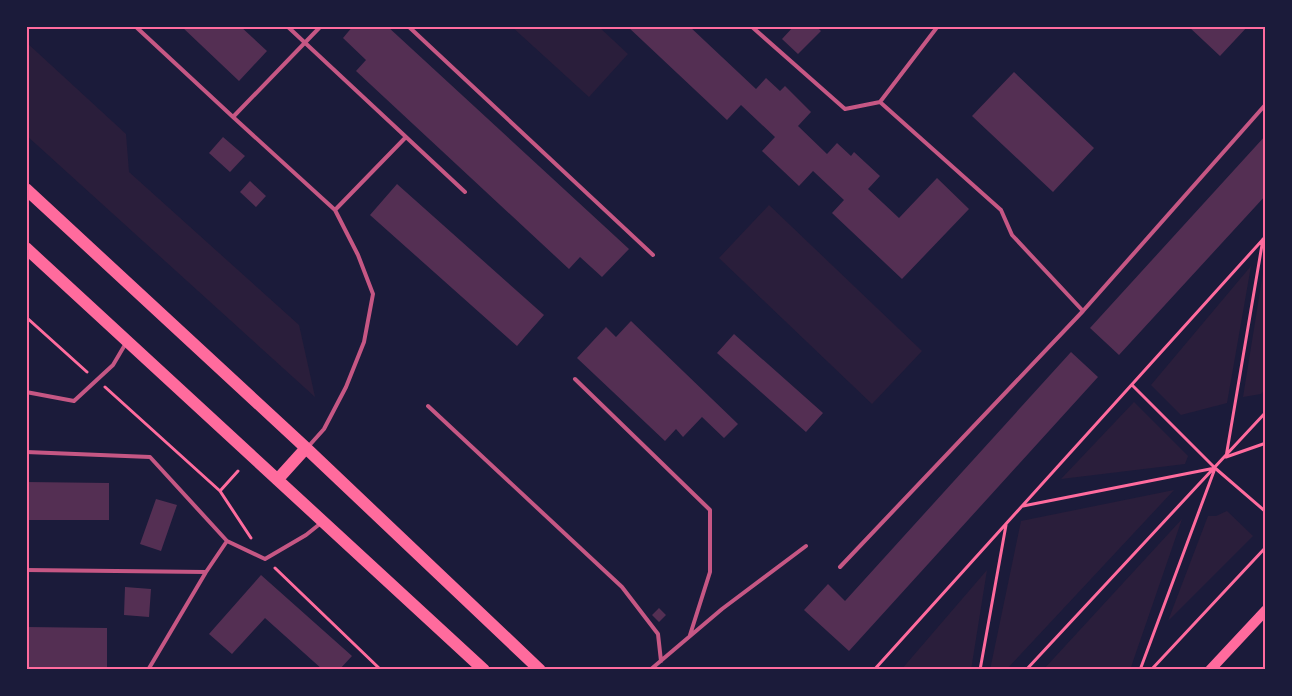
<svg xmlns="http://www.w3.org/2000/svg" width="1292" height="696" viewBox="0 0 1292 696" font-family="Inter,sans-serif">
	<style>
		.green { fill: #2a1e3b }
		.building { fill: #542f53 }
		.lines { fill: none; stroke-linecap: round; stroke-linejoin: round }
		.path { stroke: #ff6b9d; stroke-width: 3 }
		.service { stroke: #c65784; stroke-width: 4 }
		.secondary { stroke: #ff6b9d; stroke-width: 10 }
		.primary { stroke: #ff6b9d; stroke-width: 12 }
		.neatline { fill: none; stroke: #ff6b9d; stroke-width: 2 }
	</style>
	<rect width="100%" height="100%" fill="#1b1b3a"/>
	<!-- green -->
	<path class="green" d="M511,26H598L628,54L589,97Z
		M26,42L126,134L129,172L299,325L315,397L26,135Z
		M769,205L922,351L872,404L719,258Z
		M1266,254V388L1261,394L1243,397Z
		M1251,266L1227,403L1181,415L1151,385Z
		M1134,402L1188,456L1185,464L1061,479Z
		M1174,490L1006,670H990L1021,521Z
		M1227,511L1253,536L1168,621L1208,516H1216Z
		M1182,519L1130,670H1043Z
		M987,570L971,670H901Z"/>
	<!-- building -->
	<path class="building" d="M181,26H240L267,51L239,81Z
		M353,26H387L629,249L602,277L580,257L569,269L356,71L366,60L343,38Z
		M627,26H689L756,89L766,78L780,91L785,86L811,112L798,126L827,154L837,143L851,156L854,152L880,176L868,189L899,218L937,178L969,209L902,279L832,213L844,200L813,171L799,186L762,151L775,137L741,105L727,120Z
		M794,26H816L821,31L798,54L782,39Z
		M1188,26H1248L1220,56Z
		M1014,72L1094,148L1053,192L972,116Z
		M1266,135V195L1119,355L1090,328Z
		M223,137L245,156L230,172L209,153Z
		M250,181L266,196L256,207L240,192Z
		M397,184L544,315L517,346L370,215Z
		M631,321L738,424L724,438L702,417L683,437L676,429L665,441L577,358L606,327L616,337Z
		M734,334L823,413L806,432L717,353Z
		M1071,352L1098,377L849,651L804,610L828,584L845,601Z
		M26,482L109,483V520H26Z
		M156,499L177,505L161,551L140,544Z
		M261,575L352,656L339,670H323L265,618L232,654L209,634Z
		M125,587L151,589L149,617L124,615Z
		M659,608L666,615L659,622L652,615Z
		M26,627L107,628V669L26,668Z"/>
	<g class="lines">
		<!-- path -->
		<path class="path" d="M1263,239L1226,457L1266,443
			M26,317L87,372
			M1132,385L1215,468L1266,512
			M105,387L220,491L251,538
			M220,491L238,471
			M1023,506L1215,468
			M275,568L381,670
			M874,670L1266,236
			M980,670L1006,525
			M1026,670L1266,412
			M1140,670L1214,471
			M1151,670L1266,547"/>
		<!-- service -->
		<path class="service" d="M135,26L233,117L321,26
			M287,26L465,192
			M408,26L653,255
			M751,26L845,109L880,102L1001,210L1012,235L1083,311
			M880,102L938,26
			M233,117L335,210L358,255L373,294L364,342L346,387L324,429L307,448
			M335,210L406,137
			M575,379L710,510V572L690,635
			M26,392L74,401L113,365L126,343
			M428,406L622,587L658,634L661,661
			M26,452L150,457L227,541
			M840,567L1083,311L1266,104
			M26,570L206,572
			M148,670L206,572L227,541L265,559L306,535L321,523
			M650,670L722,609L806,546"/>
		<!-- secondary -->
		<path class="secondary" d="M1210,670L1266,610"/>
		<!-- primary -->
		<path class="primary" d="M26,189L306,448L540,670
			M26,248L484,670
			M278,479L306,448"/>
	</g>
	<!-- border -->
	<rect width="1292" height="696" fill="none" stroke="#1b1b3a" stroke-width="55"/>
	<rect x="28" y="28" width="1236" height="640" class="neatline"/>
</svg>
